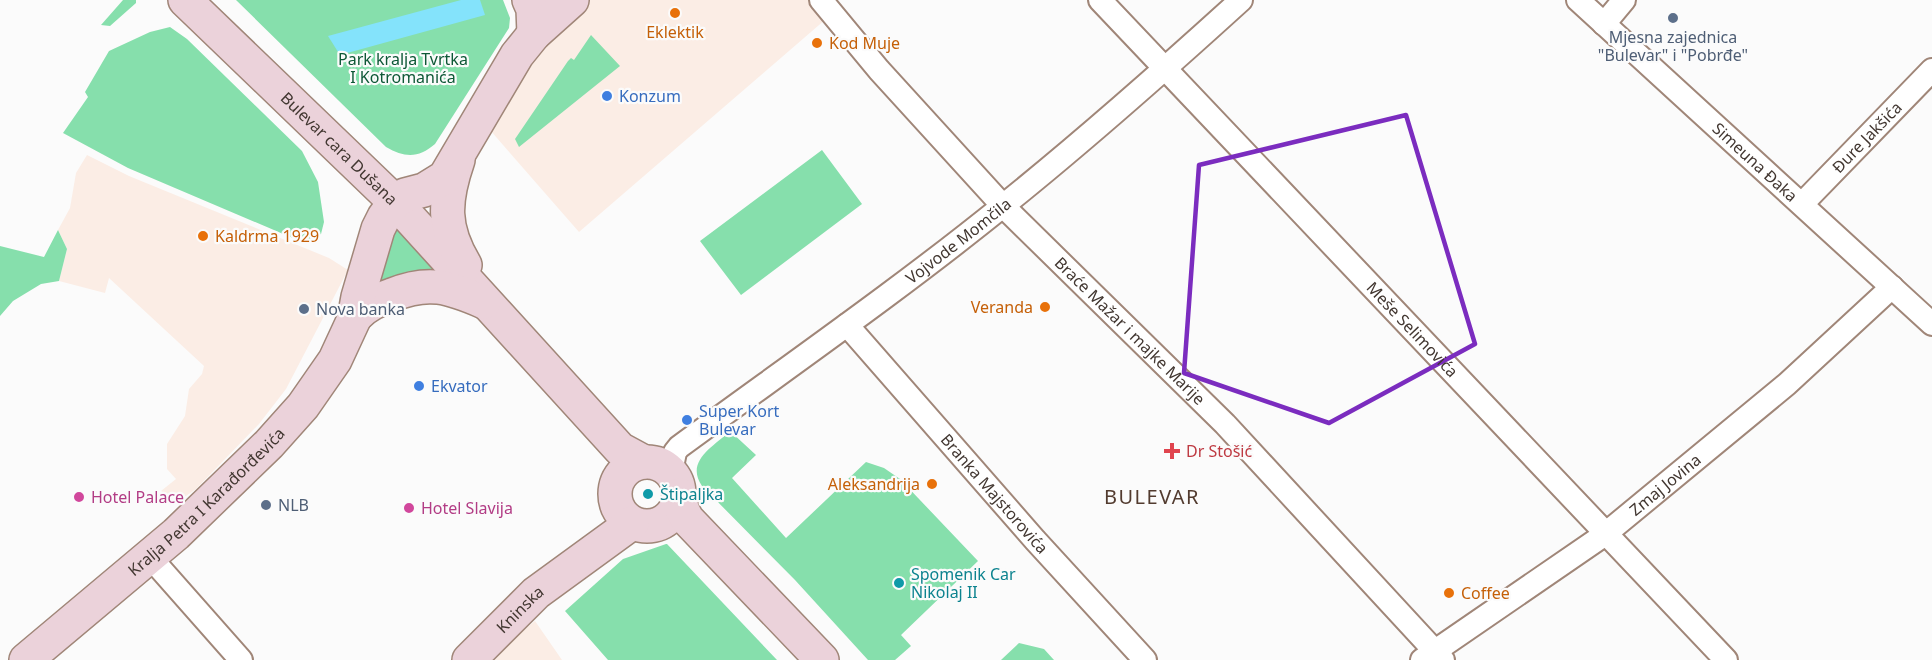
<svg xmlns="http://www.w3.org/2000/svg" width="1932" height="660" viewBox="0 0 1932 660" font-family="'Noto Sans',sans-serif">
	<style>
		.built { fill: #fbede5 }
		.green { fill: #86dfac }
		.water { fill: #84e3fb }
		.lines { fill: none; stroke-linecap: round; stroke-linejoin: round }
		.minor-casing { stroke: #a08678; stroke-width: 26 }
		.secondary-casing { stroke: #a08678; stroke-width: 36 }
		.minor { stroke: #fff; stroke-width: 22 }
		.secondary { stroke: #ebd2da; stroke-width: 33 }
		.marked { fill: none; stroke: #7b2cbf; stroke-width: 4.5; stroke-linejoin: round }
		.food-dot { fill: #e8710a; stroke: #fbfbfb; stroke-width: 2 }
		.service-dot { fill: #5c6f8a; stroke: #fbfbfb; stroke-width: 2 }
		.shop-dot { fill: #3f7fe0; stroke: #fbfbfb; stroke-width: 2 }
		.health-dot { fill: #e0444e; stroke: #fbfbfb; stroke-width: 2 }
		.culture-dot { fill: #0f9aa8; stroke: #fbfbfb; stroke-width: 2 }
		.hotel-dot { fill: #d1479c; stroke: #fbfbfb; stroke-width: 2 }
		.labels { text-anchor: middle; dominant-baseline: central; stroke-width: 4.5; stroke-linejoin: round; paint-order: stroke }
		.food-label { font-size: 16px; fill: #c56008; stroke: #fbfbfb; text-anchor: start }
		.service-label { font-size: 16px; fill: #4e5e75; stroke: #fbfbfb; text-anchor: start }
		.park-label { font-size: 16px; fill: #0d5836; stroke: #fbfbfb }
		.shop-label { font-size: 16px; fill: #366cbe; stroke: #fbfbfb; text-anchor: start }
		.street-label { font-size: 16px; fill: #423731; stroke: #fbfbfb }
		.health-label { font-size: 16px; fill: #be3a42; stroke: #fbfbfb; text-anchor: start }
		.culture-label { font-size: 16px; fill: #0d838f; stroke: #fbfbfb; text-anchor: start }
		.hotel-label { font-size: 16px; fill: #b23c85; stroke: #fbfbfb; text-anchor: start }
		.quarter-label { font-size: 20px; letter-spacing: 1.5px; fill: #523b2f; stroke: #fbfbfb }
	</style>
	<rect width="100%" height="100%" fill="#fbfbfb"/>
	<!-- built -->
	<path class="built" d="M589,0H811L826,19L579,232L490,130L532,61L574,12Z
		M87,155L129,176L329,258L348,270L286,389L259,424L196,489L186,496L172,497L161,491L176,479L167,469V444L185,416L189,389L202,374L204,366L109,278L105,293L59,281L67,249L58,230L70,208L76,173Z
		M535,621L562,660H488Z"/>
	<!-- green -->
	<path class="green" d="M123,0H136V3L110,26L101,25Z
		M236,0H503L510,18L509,28L435,144C419,158 405,158 386,147Z
		M170,27L187,39L302,151L318,182L324,222L321,234L302,242L128,168L63,133L88,97L85,92L109,51L150,32Z
		M591,35L620,66L519,147L515,139L568,61L571,58L574,60Z
		M822,150L862,204L741,295L700,241Z
		M395,219L436,271L377,291Z
		M58,230L67,249L59,281L41,284L13,301L0,316V246L44,257Z
		M730,431L756,455L732,478L786,538L866,462L884,468L900,479L978,561L901,635L911,646L895,660H868L795,580L702,486C685,461 713,447 730,431Z
		M666,544H667L777,660H608L565,611L623,559Z
		M1019,643L1044,649L1054,660H1001Z"/>
	<!-- water -->
	<path class="water" d="M461,0H480L485,15L340,55L328,36Z"/>
	<g class="lines">
		<defs>
			<g id="minor">
				<path id="s1" d="M821,0L879,70L1003,206L1225,424L1443,660"/>
				<path id="s2" d="M1100,0L1726,660"/>
				<path id="s3" d="M1578,0L1932,324"/>
				<path d="M1604,24L1624,0"/>
				<path id="s4" d="M1802,204L1932,70"/>
				<path id="s5" d="M847,325L1035,540L1145,660"/>
				<path id="s6" d="M671,472L675,452L679,447C788,367 899,290 1004,205C1085,140 1164,70 1241,0"/>
				<path d="M150,557L241,660"/>
				<path id="s7" d="M1422,660L1604,535L1787,384L1892,287"/>
			</g>
			<g id="secondary">
				<path id="s8" d="M185,0L395,202L620,449L644,462"/>
				<path d="M529,0L533,9L534,34"/>
				<path d="M458,160C444,201 442,227 465,265"/>
				<path d="M356,316C366,305 378,300 392,295C429,280 449,287 484,302"/>
				<circle cx="647" cy="494" r="32"/>
				<path d="M680,495L682,509L687,519L822,660"/>
				<path id="s9" d="M26,660L176,534L269,444L303,406L335,360L354,319L358,297L378,229L384,217L395,202L405,195L424,190L445,177L517,55L534,34L572,0"/>
				<path id="s10" d="M469,660L536,593L632,523"/>
			</g>
		</defs>
		<!-- minor casing -->
		<use href="#minor" class="minor-casing"/>
		<!-- secondary casing -->
		<use href="#secondary" class="secondary-casing"/>
		<!-- minor -->
		<use href="#minor" class="minor"/>
		<!-- secondary -->
		<use href="#secondary" class="secondary"/>
	</g>
	<!-- marked area -->
	<path class="marked" d="M1406,115L1475,344L1329,423L1184,373L1199,165Z"/>
	<!-- markers -->
	<g class="food-dot">
		<circle cx="675" cy="13" r="6"/>
		<circle cx="817" cy="43" r="6"/>
		<circle cx="203" cy="236" r="6"/>
		<circle cx="1045" cy="307" r="6"/>
		<circle cx="932" cy="484" r="6"/>
		<circle cx="1449" cy="593" r="6"/>
	</g>
	<g class="service-dot">
		<circle cx="1673" cy="18" r="6"/>
		<circle cx="304" cy="309" r="6"/>
		<circle cx="266" cy="505" r="6"/>
	</g>
	<g class="shop-dot">
		<circle cx="607" cy="96" r="6"/>
		<circle cx="419" cy="386" r="6"/>
		<circle cx="687" cy="420" r="6"/>
	</g>
	<path class="health-dot" d="M1169 442h6v6h6v6h-6v6h-6v-6h-6v-6h6z"/>
	<g class="culture-dot">
		<circle cx="648" cy="494" r="6"/>
		<circle cx="899" cy="583" r="6"/>
	</g>
	<g class="hotel-dot">
		<circle cx="79" cy="497" r="6"/>
		<circle cx="409" cy="508" r="6"/>
	</g>
	<g class="labels">
		<!-- food labels -->
		<g class="food-label">
			<text x="675" y="32" text-anchor="middle">Eklektik</text>
			<text x="829" y="43">Kod Muje</text>
			<text x="215" y="236">Kaldrma 1929</text>
			<text x="1033" y="307" text-anchor="end">Veranda</text>
			<text x="920" y="484" text-anchor="end">Aleksandrija</text>
			<text x="1461" y="593">Coffee</text>
		</g>
		<!-- service labels -->
		<g class="service-label">
			<text x="1673" y="37" text-anchor="middle">Mjesna zajednica<tspan x="1673" dy="18">"Bulevar" i "Pobrđe"</tspan></text>
			<text x="316" y="309">Nova banka</text>
			<text x="278" y="505">NLB</text>
		</g>
		<!-- park labels -->
		<g class="park-label">
			<text x="403" y="59">Park kralja Tvrtka<tspan x="403" dy="18">I Kotromanića</tspan></text>
		</g>
		<!-- shop labels -->
		<g class="shop-label">
			<text x="619" y="96">Konzum</text>
			<text x="431" y="386">Ekvator</text>
			<text x="699" y="411">Super Kort<tspan x="699" dy="18">Bulevar</tspan></text>
		</g>
		<!-- street labels -->
		<g class="street-label">
			<text stroke="none"><textPath href="#s4" startOffset="93">Đure Jakšića</textPath></text>
			<text stroke="none"><textPath href="#s8" startOffset="214">Bulevar cara Dušana</textPath></text>
			<text stroke="none"><textPath href="#s3" startOffset="240">Simeuna Đaka</textPath></text>
			<text stroke="none"><textPath href="#s6" startOffset="374">Vojvode Momčila</textPath></text>
			<text stroke="none"><textPath href="#s1" startOffset="453">Braće Mažar i majke Marije</textPath></text>
			<text stroke="none"><textPath href="#s2" startOffset="454">Meše Selimovića</textPath></text>
			<text stroke="none"><textPath href="#s7" startOffset="300">Zmaj Jovina</textPath></text>
			<text stroke="none"><textPath href="#s5" startOffset="224">Branka Majstorovića</textPath></text>
			<text stroke="none"><textPath href="#s9" startOffset="240">Kralja Petra I Karađorđevića</textPath></text>
			<text stroke="none"><textPath href="#s10" startOffset="72">Kninska</textPath></text>
		</g>
		<!-- health labels -->
		<g class="health-label">
			<text x="1186" y="451">Dr Stošić</text>
		</g>
		<!-- culture labels -->
		<g class="culture-label">
			<text x="660" y="494">Štipaljka</text>
			<text x="911" y="574">Spomenik Car<tspan x="911" dy="18">Nikolaj II</tspan></text>
		</g>
		<!-- hotel labels -->
		<g class="hotel-label">
			<text x="91" y="497">Hotel Palace</text>
			<text x="421" y="508">Hotel Slavija</text>
		</g>
		<!-- quarter labels -->
		<g class="quarter-label">
			<text x="1152" y="496">BULEVAR</text>
		</g>
	</g>
</svg>
